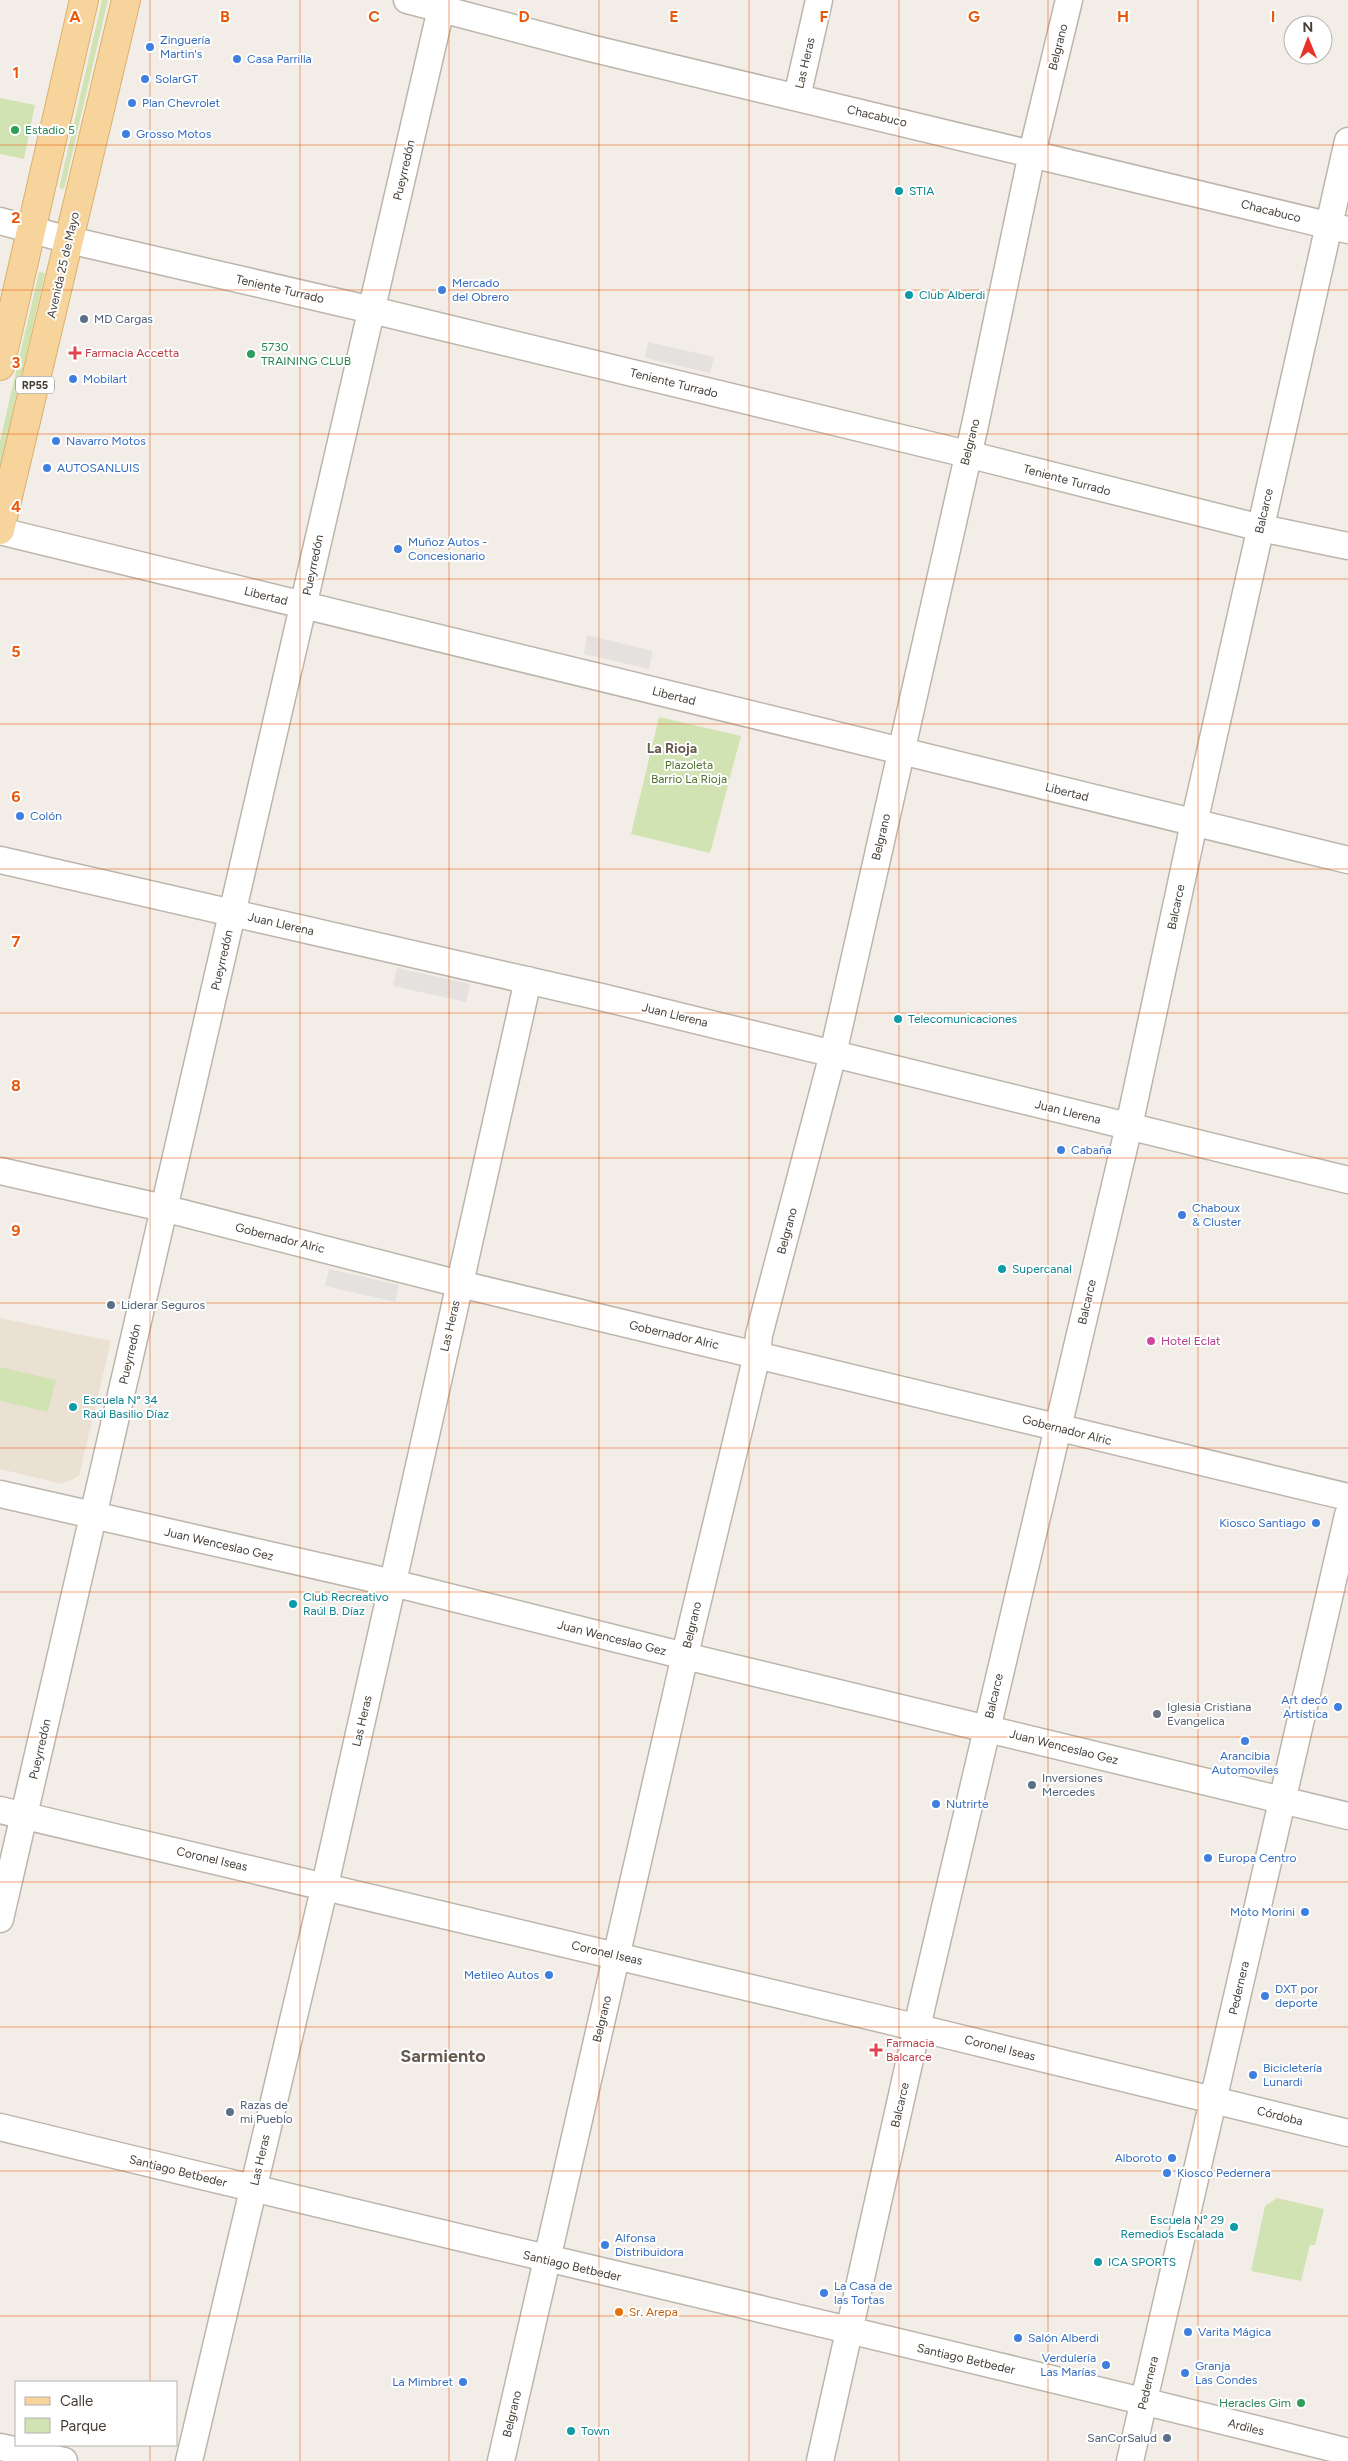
<svg xmlns="http://www.w3.org/2000/svg" width="1348" height="2461" viewBox="0 0 1348 2461" font-family="Figtree,sans-serif">
	<style>
		.education { fill: #eae1d2 }
		.green { fill: #d2e3b3 }
		.parking { fill: #e4e1df }
		.lines { fill: none; stroke-linecap: round; stroke-linejoin: round }
		.minor-casing { stroke: #bdb5aa; stroke-width: 29 }
		.major-casing { stroke: #dab06d; stroke-width: 30 }
		.minor { stroke: #fff; stroke-width: 26 }
		.major { stroke: #f6d49c; stroke-width: 28 }
		.grid { fill: none; stroke: #e8590c; stroke-width: 1; stroke-opacity: 0.55 }
		.shop-dot { fill: #3f7fe0; stroke: #fff; stroke-width: 2 }
		.leisure-dot { fill: #2e9e5b; stroke: #fff; stroke-width: 2 }
		.culture-dot { fill: #0f9aa8; stroke: #fff; stroke-width: 2 }
		.service-dot { fill: #5c6f8a; stroke: #fff; stroke-width: 2 }
		.health-dot { fill: #e0444e; stroke: #fff; stroke-width: 2 }
		.hotel-dot { fill: #d1479c; stroke: #fff; stroke-width: 2 }
		.worship-dot { fill: #6b7280; stroke: #fff; stroke-width: 2 }
		.food-dot { fill: #e8710a; stroke: #fff; stroke-width: 2 }
		.labels { text-anchor: middle; dominant-baseline: central; stroke-width: 4; stroke-linejoin: round; paint-order: stroke }
		.shield { fill: #fff; stroke: #7d7873; stroke-width: 1 }
		.shield-label { font-size: 11px; font-weight: bold; fill: #453e37 }
		.shop-label { font-size: 12px; fill: #366cbe; stroke: #fff; text-anchor: start }
		.street-label { font-size: 12px; fill: #453e37; stroke: #fff }
		.leisure-label { font-size: 12px; fill: #27864d; stroke: #fff; text-anchor: start }
		.culture-label { font-size: 12px; fill: #0d838f; stroke: #fff; text-anchor: start }
		.service-label { font-size: 12px; fill: #4e5e75; stroke: #fff; text-anchor: start }
		.health-label { font-size: 12px; fill: #be3a42; stroke: #fff; text-anchor: start }
		.park-label { font-size: 12px; fill: #4e722e; stroke: #fff }
		.hotel-label { font-size: 12px; fill: #b23c85; stroke: #fff; text-anchor: start }
		.worship-label { font-size: 12px; fill: #5b616d; stroke: #fff; text-anchor: start }
		.food-label { font-size: 12px; fill: #c56008; stroke: #fff; text-anchor: start }
		.neighbourhood-label { font-size: 14px; font-weight: bold; fill: #675b4f; stroke: #fff }
		.district-label { font-size: 18px; font-weight: bold; fill: #675b4f; stroke: #fff }
		.grid-label { font-size: 16px; text-anchor: middle; font-weight: bold; fill: #e8590c; stroke: #fff; stroke-width: 4; stroke-linejoin: round; paint-order: stroke }
	</style>
	<rect width="100%" height="100%" fill="#f2eee7"/>
	<!-- education -->
	<path class="education" d="M0,1318L111,1341L79,1476L62,1484L0,1469Z"/>
	<!-- green -->
	<path class="green" d="M102,0H108L64,189L59,188Z
		M0,98L35,105L24,159L0,154Z
		M39,272L45,273L0,468V441Z
		M659,717L741,736L710,853L631,834Z
		M0,1367L56,1380L48,1412L0,1401Z
		M1277,2198L1324,2209L1315,2245H1310L1301,2281L1251,2271L1265,2206Z"/>
	<!-- parking -->
	<path class="parking" d="M648,342L714,357L710,373L645,358Z
		M587,635L653,651L649,669L584,654Z
		M397,968L470,984L466,1002L393,986Z
		M329,1269L399,1285L395,1302L325,1286Z"/>
	<g class="lines">
		<defs>
			<path id="minor" d="M407,0L590,48L1348,230
				M797,97L819,0
				M0,221L69,240L372,310L967,454L1261,528L1348,546
				M0,531L1348,860
				M0,860L601,997L1348,1180
				M0,1171L163,1208L460,1284L1348,1497
				M0,1494L393,1583L685,1656L1348,1816
				M0,1810L894,2022L1348,2133
				M0,1919L443,0
				M0,2127C449,2237 900,2339 1348,2452
				M0,2447L64,2461
				M189,2461L325,1885L528,980
				M501,2461L691,1629L757,1355L759,1335L833,1054L975,425L1032,153L1069,0
				M820,2461L923,2001L1129,1126L1194,823L1348,141
				M1130,2461L1348,1515"/>
			<path id="major" d="M0,366L84,0
				M0,530L126,0"/>
		</defs>
		<!-- minor casing -->
		<use href="#minor" class="minor-casing"/>
		<!-- major casing -->
		<use href="#major" class="major-casing"/>
		<!-- minor -->
		<use href="#minor" class="minor"/>
		<!-- major -->
		<use href="#major" class="major"/>
	</g>
	<!-- grid -->
	<path class="grid" d="M150,0V2382M300,0V2461M449,0V2461M599,0V2461M749,0V2461M899,0V2461M1048,0V2461M1198,0V2461M0,145H1348M0,290H1348M0,434H1348M0,579H1348M0,724H1348M0,869H1348M0,1013H1348M0,1158H1348M0,1303H1348M0,1448H1348M0,1592H1348M0,1737H1348M0,1882H1348M0,2027H1348M0,2171H1348M0,2316H1348M150,2445V2461"/>
	<!-- markers -->
	<g class="shop-dot">
		<circle cx="150" cy="47" r="5"/>
		<circle cx="237" cy="59" r="5"/>
		<circle cx="145" cy="79" r="5"/>
		<circle cx="132" cy="103" r="5"/>
		<circle cx="126" cy="134" r="5"/>
		<circle cx="442" cy="290" r="5"/>
		<circle cx="73" cy="379" r="5"/>
		<circle cx="56" cy="441" r="5"/>
		<circle cx="47" cy="468" r="5"/>
		<circle cx="398" cy="549" r="5"/>
		<circle cx="20" cy="816" r="5"/>
		<circle cx="1061" cy="1150" r="5"/>
		<circle cx="1182" cy="1215" r="5"/>
		<circle cx="1316" cy="1523" r="5"/>
		<circle cx="1338" cy="1707" r="5"/>
		<circle cx="1245" cy="1741" r="5"/>
		<circle cx="936" cy="1804" r="5"/>
		<circle cx="1208" cy="1858" r="5"/>
		<circle cx="1305" cy="1912" r="5"/>
		<circle cx="549" cy="1975" r="5"/>
		<circle cx="1265" cy="1996" r="5"/>
		<circle cx="1253" cy="2075" r="5"/>
		<circle cx="1172" cy="2158" r="5"/>
		<circle cx="1167" cy="2173" r="5"/>
		<circle cx="605" cy="2245" r="5"/>
		<circle cx="824" cy="2293" r="5"/>
		<circle cx="1188" cy="2332" r="5"/>
		<circle cx="1018" cy="2338" r="5"/>
		<circle cx="1106" cy="2365" r="5"/>
		<circle cx="1185" cy="2373" r="5"/>
		<circle cx="463" cy="2382" r="5"/>
	</g>
	<g class="leisure-dot">
		<circle cx="15" cy="130" r="5"/>
		<circle cx="251" cy="354" r="5"/>
		<circle cx="1301" cy="2403" r="5"/>
	</g>
	<g class="culture-dot">
		<circle cx="899" cy="191" r="5"/>
		<circle cx="909" cy="295" r="5"/>
		<circle cx="898" cy="1019" r="5"/>
		<circle cx="1002" cy="1269" r="5"/>
		<circle cx="73" cy="1407" r="5"/>
		<circle cx="293" cy="1604" r="5"/>
		<circle cx="1234" cy="2227" r="5"/>
		<circle cx="1098" cy="2262" r="5"/>
		<circle cx="571" cy="2431" r="5"/>
	</g>
	<g class="service-dot">
		<circle cx="84" cy="319" r="5"/>
		<circle cx="111" cy="1305" r="5"/>
		<circle cx="1032" cy="1785" r="5"/>
		<circle cx="230" cy="2112" r="5"/>
		<circle cx="1167" cy="2438" r="5"/>
	</g>
	<g class="health-dot">
		<path d="M72.5 345.5h5v5h5v5h-5v5h-5v-5h-5v-5h5z"/>
		<path d="M873.5 2042.5h5v5h5v5h-5v5h-5v-5h-5v-5h5z"/>
	</g>
	<circle class="hotel-dot" cx="1151" cy="1341" r="5"/>
	<circle class="worship-dot" cx="1157" cy="1714" r="5"/>
	<circle class="food-dot" cx="619" cy="2312" r="5"/>
	<g class="labels">
		<!-- shield labels -->
		<rect class="shield" x="16" y="376.5" width="38" height="17" rx="4"/>
		<g class="shield-label">
			<text x="35" y="385">RP55</text>
		</g>
		<!-- shop labels -->
		<g class="shop-label">
			<text x="160" y="40">Zinguería<tspan x="160" dy="14">Martin's</tspan></text>
			<text x="247" y="59">Casa Parrilla</text>
			<text x="155" y="79">SolarGT</text>
			<text x="142" y="103">Plan Chevrolet</text>
			<text x="136" y="134">Grosso Motos</text>
			<text x="452" y="283">Mercado<tspan x="452" dy="14">del Obrero</tspan></text>
			<text x="83" y="379">Mobilart</text>
			<text x="66" y="441">Navarro Motos</text>
			<text x="57" y="468">AUTOSANLUIS</text>
			<text x="408" y="542">Muñoz Autos -<tspan x="408" dy="14">Concesionario</tspan></text>
			<text x="30" y="816">Colón</text>
			<text x="1071" y="1150">Cabaña</text>
			<text x="1192" y="1208">Chaboux<tspan x="1192" dy="14">&amp; Cluster</tspan></text>
			<text x="1306" y="1523" text-anchor="end">Kiosco Santiago</text>
			<text x="1328" y="1700" text-anchor="end">Art decó<tspan x="1328" dy="14">Artística</tspan></text>
			<text x="1245" y="1756" text-anchor="middle">Arancibia<tspan x="1245" dy="14">Automoviles</tspan></text>
			<text x="946" y="1804">Nutrirte</text>
			<text x="1218" y="1858">Europa Centro</text>
			<text x="1295" y="1912" text-anchor="end">Moto Morini</text>
			<text x="539" y="1975" text-anchor="end">Metileo Autos</text>
			<text x="1275" y="1989">DXT por<tspan x="1275" dy="14">deporte</tspan></text>
			<text x="1263" y="2068">Bicicletería<tspan x="1263" dy="14">Lunardi</tspan></text>
			<text x="1162" y="2158" text-anchor="end">Alboroto</text>
			<text x="1177" y="2173">Kiosco Pedernera</text>
			<text x="615" y="2238">Alfonsa<tspan x="615" dy="14">Distribuidora</tspan></text>
			<text x="834" y="2286">La Casa de<tspan x="834" dy="14">las Tortas</tspan></text>
			<text x="1198" y="2332">Varita Mágica</text>
			<text x="1028" y="2338">Salón Alberdi</text>
			<text x="1096" y="2358" text-anchor="end">Verdulería<tspan x="1096" dy="14">Las Marías</tspan></text>
			<text x="1195" y="2366">Granja<tspan x="1195" dy="14">Las Condes</tspan></text>
			<text x="453" y="2382" text-anchor="end">La Mimbret</text>
		</g>
		<!-- street labels -->
		<g class="street-label">
			<text transform="translate(1058 47) rotate(-76)">Belgrano</text>
			<text transform="translate(805 63) rotate(-77)">Las Heras</text>
			<text transform="translate(877 116) rotate(13)">Chacabuco</text>
			<text transform="translate(404 170) rotate(-77)">Pueyrredón</text>
			<text transform="translate(1271 211) rotate(14)">Chacabuco</text>
			<text transform="translate(63 265) rotate(-77)">Avenida 25 de Mayo</text>
			<text transform="translate(280 289) rotate(13)">Teniente Turrado</text>
			<text transform="translate(674 383) rotate(14)">Teniente Turrado</text>
			<text transform="translate(970 442) rotate(-76)">Belgrano</text>
			<text transform="translate(1067 480) rotate(15)">Teniente Turrado</text>
			<text transform="translate(1264 511) rotate(-77)">Balcarce</text>
			<text transform="translate(313 565) rotate(-78)">Pueyrredón</text>
			<text transform="translate(266 596) rotate(14)">Libertad</text>
			<text transform="translate(674 696) rotate(14)">Libertad</text>
			<text transform="translate(1067 792) rotate(14)">Libertad</text>
			<text transform="translate(881 837) rotate(-77)">Belgrano</text>
			<text transform="translate(1176 907) rotate(-78)">Balcarce</text>
			<text transform="translate(281 924) rotate(13)">Juan Llerena</text>
			<text transform="translate(222 960) rotate(-77)">Pueyrredón</text>
			<text transform="translate(675 1015) rotate(14)">Juan Llerena</text>
			<text transform="translate(1068 1112) rotate(14)">Juan Llerena</text>
			<text transform="translate(787 1231) rotate(-75)">Belgrano</text>
			<text transform="translate(280 1238) rotate(14)">Gobernador Alric</text>
			<text transform="translate(1087 1302) rotate(-77)">Balcarce</text>
			<text transform="translate(450 1326) rotate(-77)">Las Heras</text>
			<text transform="translate(674 1335) rotate(13)">Gobernador Alric</text>
			<text transform="translate(130 1354) rotate(-77)">Pueyrredón</text>
			<text transform="translate(1067 1430) rotate(14)">Gobernador Alric</text>
			<text transform="translate(219 1544) rotate(13)">Juan Wenceslao Gez</text>
			<text transform="translate(692 1625) rotate(-77)">Belgrano</text>
			<text transform="translate(612 1638) rotate(14)">Juan Wenceslao Gez</text>
			<text transform="translate(994 1696) rotate(-77)">Balcarce</text>
			<text transform="translate(362 1721) rotate(-77)">Las Heras</text>
			<text transform="translate(1064 1747) rotate(14)">Juan Wenceslao Gez</text>
			<text transform="translate(40 1749) rotate(-77)">Pueyrredón</text>
			<text transform="translate(212 1859) rotate(13)">Coronel Iseas</text>
			<text transform="translate(607 1953) rotate(13)">Coronel Iseas</text>
			<text transform="translate(1239 1988) rotate(-77)">Pedernera</text>
			<text transform="translate(602 2019) rotate(-77)">Belgrano</text>
			<text transform="translate(1000 2048) rotate(14)">Coronel Iseas</text>
			<text transform="translate(900 2105) rotate(-77)">Balcarce</text>
			<text transform="translate(1280 2116) rotate(14)">Córdoba</text>
			<text transform="translate(260 2160) rotate(-77)">Las Heras</text>
			<text transform="translate(178 2171) rotate(14)">Santiago Betbeder</text>
			<text transform="translate(572 2266) rotate(13)">Santiago Betbeder</text>
			<text transform="translate(966 2359) rotate(13)">Santiago Betbeder</text>
			<text transform="translate(1148 2383) rotate(-77)">Pedernera</text>
			<text transform="translate(512 2414) rotate(-77)">Belgrano</text>
			<text transform="translate(1246 2427) rotate(14)">Ardiles</text>
		</g>
		<!-- leisure labels -->
		<g class="leisure-label">
			<text x="25" y="130">Estadio 5</text>
			<text x="261" y="347">5730<tspan x="261" dy="14">TRAINING CLUB</tspan></text>
			<text x="1291" y="2403" text-anchor="end">Heracles Gim</text>
		</g>
		<!-- culture labels -->
		<g class="culture-label">
			<text x="909" y="191">STIA</text>
			<text x="919" y="295">Club Alberdi</text>
			<text x="908" y="1019">Telecomunicaciones</text>
			<text x="1012" y="1269">Supercanal</text>
			<text x="83" y="1400">Escuela N° 34<tspan x="83" dy="14">Raúl Basilio Díaz</tspan></text>
			<text x="303" y="1597">Club Recreativo<tspan x="303" dy="14">Raúl B. Díaz</tspan></text>
			<text x="1224" y="2220" text-anchor="end">Escuela Nº 29<tspan x="1224" dy="14">Remedios Escalada</tspan></text>
			<text x="1108" y="2262">ICA SPORTS</text>
			<text x="581" y="2431">Town</text>
		</g>
		<!-- service labels -->
		<g class="service-label">
			<text x="94" y="319">MD Cargas</text>
			<text x="121" y="1305">Liderar Seguros</text>
			<text x="1042" y="1778">Inversiones<tspan x="1042" dy="14">Mercedes</tspan></text>
			<text x="240" y="2105">Razas de<tspan x="240" dy="14">mi Pueblo</tspan></text>
			<text x="1157" y="2438" text-anchor="end">SanCorSalud</text>
		</g>
		<!-- health labels -->
		<g class="health-label">
			<text x="85" y="353">Farmacia Accetta</text>
			<text x="886" y="2043">Farmacia<tspan x="886" dy="14">Balcarce</tspan></text>
		</g>
		<!-- park labels -->
		<g class="park-label">
			<text x="689" y="765">Plazoleta<tspan x="689" dy="14">Barrio La Rioja</tspan></text>
		</g>
		<!-- hotel labels -->
		<g class="hotel-label">
			<text x="1161" y="1341">Hotel Eclat</text>
		</g>
		<!-- worship labels -->
		<g class="worship-label">
			<text x="1167" y="1707">Iglesia Cristiana<tspan x="1167" dy="14">Evangelica</tspan></text>
		</g>
		<!-- food labels -->
		<g class="food-label">
			<text x="629" y="2312">Sr. Arepa</text>
		</g>
		<!-- neighbourhood labels -->
		<g class="neighbourhood-label">
			<text x="672" y="748">La Rioja</text>
		</g>
		<!-- district labels -->
		<g class="district-label">
			<text x="443" y="2056">Sarmiento</text>
		</g>
	</g>
	<g class="grid-label">
		<text x="75" y="22">A</text>
		<text x="225" y="22">B</text>
		<text x="374" y="22">C</text>
		<text x="524" y="22">D</text>
		<text x="674" y="22">E</text>
		<text x="824" y="22">F</text>
		<text x="974" y="22">G</text>
		<text x="1123" y="22">H</text>
		<text x="1273" y="22">I</text>
		<text x="16" y="78">1</text>
		<text x="16" y="223">2</text>
		<text x="16" y="368">3</text>
		<text x="16" y="512">4</text>
		<text x="16" y="657">5</text>
		<text x="16" y="802">6</text>
		<text x="16" y="947">7</text>
		<text x="16" y="1091">8</text>
		<text x="16" y="1236">9</text>
	</g>
	<!-- legend -->
	<rect x="15" y="2381" width="162" height="65" fill="#ffffff" stroke="#b5b2af"/>
	<rect x="25" y="2397" width="25" height="8" fill="#f6d49c" stroke="#b5b2af"/>
	<text x="60" y="2406" font-size="15" fill="#453e37">Calle</text>
	<rect x="25" y="2418" width="25" height="15" fill="#d2e3b3" stroke="#b5b2af"/>
	<text x="60" y="2431" font-size="15" fill="#453e37">Parque</text>
	<!-- north arrow -->
	<g transform="translate(1308 40) rotate(359)"><circle r="24" fill="#ffffff" stroke="#b5b2af"/>
	<path d="M0-4L9 19L0 12L-9 19Z" fill="#e93327"/>
	<text y="-8" font-size="14" font-weight="bold" text-anchor="middle" fill="#453e37">N</text>
	</g>
</svg>
